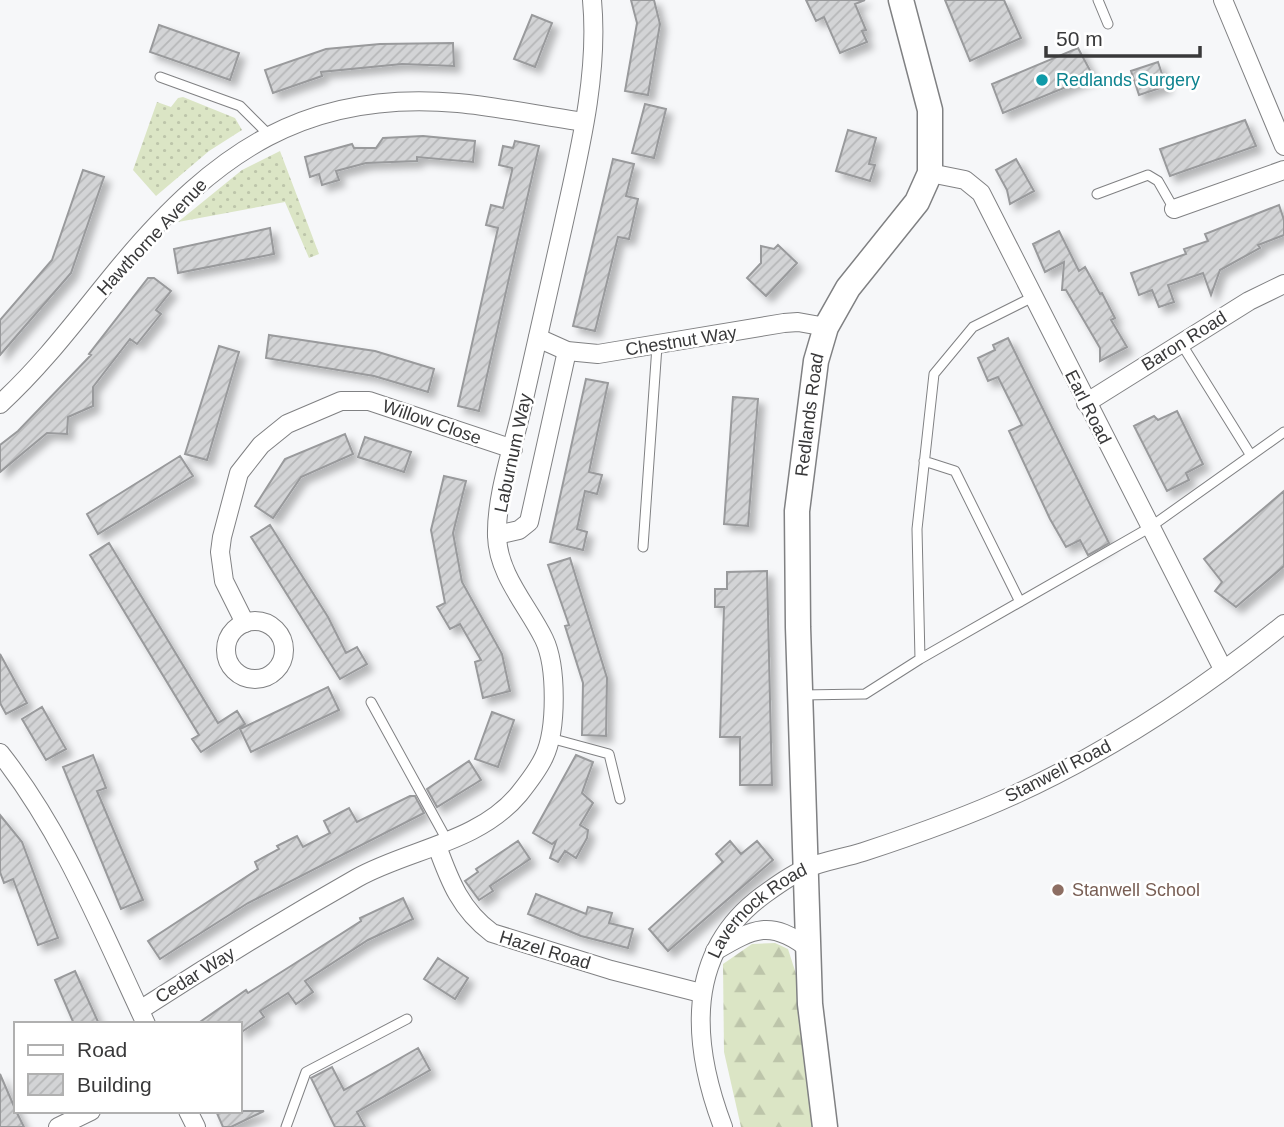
<svg xmlns="http://www.w3.org/2000/svg" width="1284" height="1127" viewBox="0 0 1284 1127" font-family="Helvetica,sans-serif">
	<style>
		.grass { fill: url(#grass-dots) }
		.forest { fill: url(#forest-firs) }
		.building { fill: url(#building-hatch); stroke: #999a9c; stroke-width: 2; filter: url(#shadow) }
		.lines { fill: none; stroke-linecap: round; stroke-linejoin: round }
		.lane-casing { stroke: #808183; stroke-width: 11 }
		.street-casing { stroke: #808183; stroke-width: 20 }
		.secondary-casing { stroke: #808183; stroke-width: 27 }
		.lane { stroke: #fff; stroke-width: 9 }
		.street { stroke: #fff; stroke-width: 18 }
		.secondary { stroke: #fff; stroke-width: 24 }
		.culture-dot { fill: #0f9aa8; stroke: #fff; stroke-width: 2.5 }
		.education-dot { fill: #8d6e63; stroke: #fff; stroke-width: 2.5 }
		.labels { text-anchor: middle; dominant-baseline: central; stroke-width: 5; stroke-linejoin: round; paint-order: stroke }
		.culture-label { font-size: 18px; fill: #0d838f; stroke: #fff; text-anchor: start }
		.street-label { font-size: 18px; fill: #39393a; stroke: #fff }
		.education-label { font-size: 18px; fill: #785e54; stroke: #fff; text-anchor: start }
	</style>
	<defs>
		<pattern id="grass-dots" width="8" height="8" patternUnits="userSpaceOnUse" patternTransform="scale(1.75)"><rect width="8" height="8" fill="#dbe5c5"/><path d="M2 2h.1M6 6h.1" fill="none" stroke="#bdc5aa" stroke-width="1.8" stroke-linecap="round"/></pattern>
		<pattern id="forest-firs" width="22" height="20" patternUnits="userSpaceOnUse" patternTransform="scale(1.75)"><rect width="22" height="20" fill="#dbe5c5"/><path d="M5 1l3.5 6h-7zM16 11l3.5 6h-7z" fill="#bdc5aa"/></pattern>
		<pattern id="building-hatch" width="6" height="6" patternUnits="userSpaceOnUse" patternTransform="scale(1.75)"><rect width="6" height="6" fill="#d3d4d6"/><path d="M-1 1l2-2M0 6l6-6M5 7l2-2" fill="none" stroke="#b6b7b8"/></pattern>
		<filter id="shadow"><feDropShadow dx="6" dy="6" stdDeviation="3.5" flood-color="#0004"/></filter>
	</defs>
	<rect width="100%" height="100%" fill="#f6f7f9"/>
	<!-- grass -->
	<path class="grass" d="M183,97L235,118L242,130L209,151L156,196L133,170L157,102L171,107L178,98Z
		M280,151L319,254L309,258L285,202L178,222L242,170Z"/>
	<!-- forest -->
	<path class="forest" d="M775,943L788,949L797,977L815,1127H741L724,1052L723,964L752,944Z"/>
	<!-- building -->
	<path class="building" d="M631,0H654L660,24L648,95L625,91L637,23Z
		M806,0H865L855,4L866,30L862,31L867,42L840,53L824,17L816,21Z
		M945,0H1004L1021,38L970,61Z
		M532,15L552,23L535,67L514,59Z
		M159,25L239,53L230,80L150,52Z
		M453,43L454,66L402,64L321,72L322,76L273,93L265,70L326,49L380,44Z
		M1078,48L1093,76L1003,113L992,84Z
		M1158,62L1166,86L1139,95L1131,71Z
		M645,104L666,109L654,158L632,153Z
		M1245,120L1256,146L1170,176L1160,149Z
		M848,130L876,138L869,164L875,165L870,181L836,171Z
		M423,136L475,141L473,162L417,157V161L366,163L336,171L339,180L322,185L319,174L310,177L305,157L352,144L354,148H376L383,138Z
		M515,141L539,146L479,411L458,406L498,228L486,225L491,205L503,208L512,171V168L499,165L503,146L513,148Z
		M613,159L634,164L626,196L638,199L629,239L618,237L595,331L573,326Z
		M1016,159L1034,191L1010,204L1007,190L996,170Z
		M83,170L104,177L71,273L0,355V320L52,260Z
		M1279,205L1284,220V235L1258,245L1260,248L1220,270L1211,295L1203,273L1168,285L1174,302L1159,307L1152,290L1139,295L1131,273L1186,254L1184,249L1208,241L1205,234Z
		M270,228L274,254L178,273L174,249Z
		M1059,231L1079,271L1085,267L1100,294L1102,293L1115,318L1111,320L1127,347L1100,361V348L1066,290H1062L1064,262L1045,272L1033,244Z
		M778,245L797,263L766,296L747,278L761,263V246L774,249Z
		M148,278H154L171,291L156,310L161,314L137,344L130,339L93,387V406L68,417L67,434L47,433L0,472V445L18,431L91,355L89,354Z
		M269,335L375,351L434,369L428,392L374,376L266,358Z
		M1008,338L1109,543L1088,555L1080,540L1066,547L1050,519L1009,431L1022,425L998,377L988,381L978,358L995,350L993,345Z
		M219,346L239,352L207,460L185,454Z
		M586,379L608,383L589,472L602,475L597,494L585,491L577,529L587,532L583,550L550,542Z
		M733,397L758,399L748,526L724,524Z
		M1177,411L1203,464L1186,473L1189,480L1167,491L1134,426L1154,416L1158,420Z
		M345,434L353,454L301,477L273,518L255,506L285,459Z
		M365,437L411,452L404,472L358,457Z
		M180,456L193,476L98,534L87,514Z
		M444,476L466,481L453,533L462,582L502,654L510,691L483,698L475,662L481,660L460,624L450,629L437,607L445,603L431,530Z
		M1284,491V566L1236,607L1215,591L1222,582L1204,559Z
		M270,525L328,617L346,653L357,647L367,664L340,679L251,537Z
		M109,543L218,723L237,711L245,724L201,752L192,739L199,735L90,555Z
		M570,558L607,678L606,736L582,735L583,683L565,626L569,625L548,565Z
		M767,571L772,785H740V737H720L724,607H715V589H727V572Z
		M0,654L27,703L6,714L0,703Z
		M328,687L339,710L251,752L240,729Z
		M42,707L66,749L46,760L22,719Z
		M492,712L514,720L498,767L475,759Z
		M93,755L106,788L97,791L143,900L121,909L63,767Z
		M576,755L593,762L582,793L593,803L580,825L588,830L587,838L576,858L565,851L558,862L550,858L556,841L552,844L533,833Z
		M469,761L481,780L437,807L427,789Z
		M410,796H415L424,813L248,903L160,959L148,941L258,869L255,862L279,849L277,846L297,836L303,847L330,833L324,821L349,808L357,822Z
		M0,815L22,842L58,938L38,945L13,879L4,883L0,872Z
		M518,841L530,859L490,886L493,891L479,900L465,881L478,872L476,869Z
		M730,841L741,854L757,841L773,860L668,951L649,929L723,862L716,854Z
		M536,894L586,914L588,907L612,913L609,923L633,929L628,948L581,936L528,914Z
		M403,898L413,919L368,940L305,981L313,992L296,1004L288,993L260,1011L264,1017L240,1033V1024H197L246,990L248,993L294,964L361,921L360,918Z
		M438,958L468,978L455,999L424,979Z
		M75,971L99,1024H74L55,980Z
		M418,1048L430,1070L357,1112L365,1127H335L311,1078L332,1067L344,1090Z
		M0,1074L16,1111L24,1127H0Z
		M216,1111H264L231,1127H223Z"/>
	<g class="lines">
		<defs>
			<path id="lane" d="M1098,0L1108,24
				M160,77L240,106L269,135
				M1097,194L1148,175L1158,181L1174,209
				M1181,343L1250,454
				M924,461L955,471L1020,602
				M643,547L657,346
				M920,659L917,529L934,374L973,327L1033,297
				M801,695L865,694L920,659L1149,528L1284,432
				M371,702L448,842
				M550,738L609,754L620,799
				M286,1127L306,1072L407,1019"/>
			<g id="street">
				<path d="M1223,0L1284,146"/>
				<path d="M930,173L965,180L981,193L1223,669"/>
				<path d="M1174,209L1284,170"/>
				<path d="M538,338L567,351L598,354L784,323L798,322L826,327"/>
				<path d="M1086,403L1249,301L1284,284"/>
				<path d="M0,404C46,362 82,312 122,264C215,153 306,89 458,103C500,107 542,116 584,122"/>
				<path d="M497,535L519,530L529,522L567,351"/>
				<circle cx="255" cy="650" r="29"/>
				<path d="M245,623L224,581L220,552L222,537L239,473L261,445L287,424L341,401H369L513,449"/>
				<path d="M0,753C64,834 102,931 146,1024"/>
				<path d="M437,846C450,882 461,910 492,933L611,970L701,993"/>
				<path d="M715,951C754,928 771,919 809,949"/>
				<path d="M140,1010C211,964 283,920 357,878C409,849 478,843 519,794C527,784 538,770 544,757C557,730 557,666 544,639C528,606 498,575 497,536C496,496 512,451 521,412C535,350 549,288 563,226C579,153 599,75 592,0"/>
				<path d="M188,1111L196,1127"/>
				<path d="M58,1127L91,1111"/>
				<path id="s1" d="M723,1127C692,1045 684,954 762,896C776,886 790,875 807,868C824,861 844,858 863,852C915,835 966,817 1016,794C1112,750 1202,690 1284,624"/>
			</g>
			<g id="secondary">
				<path id="s2" d="M825,1127L810,1004L798,627L797,511L816,361L826,327L848,288L917,202L930,173V110L901,0"/>
			</g>
		</defs>
		<!-- lane casing -->
		<use href="#lane" class="lane-casing"/>
		<!-- street casing -->
		<use href="#street" class="street-casing"/>
		<!-- secondary casing -->
		<use href="#secondary" class="secondary-casing"/>
		<!-- lane -->
		<use href="#lane" class="lane"/>
		<!-- street -->
		<use href="#street" class="street"/>
		<!-- secondary -->
		<use href="#secondary" class="secondary"/>
	</g>
	<!-- markers -->
	<circle class="culture-dot" cx="1042" cy="80" r="7"/>
	<circle class="education-dot" cx="1058" cy="890" r="7"/>
	<g class="labels">
		<!-- culture labels -->
		<g class="culture-label">
			<text x="1056" y="80">Redlands Surgery</text>
		</g>
		<!-- street labels -->
		<g class="street-label">
			<text transform="translate(152 237) rotate(-47)">Hawthorne Avenue</text>
			<text transform="translate(681 341) rotate(-9)">Chestnut Way</text>
			<text transform="translate(1184 341) rotate(-32)">Baron Road</text>
			<text transform="translate(1088 407) rotate(63)">Earl Road</text>
			<text stroke="none"><textPath href="#s2" startOffset="714">Redlands Road</textPath></text>
			<text transform="translate(432 422) rotate(19)">Willow Close</text>
			<text transform="translate(513 453) rotate(-78)">Laburnum Way</text>
			<text transform="translate(1058 771) rotate(-27)">Stanwell Road</text>
			<text stroke="none"><textPath href="#s1" startOffset="240">Lavernock Road</textPath></text>
			<text transform="translate(545 950) rotate(17)">Hazel Road</text>
			<text transform="translate(195 975) rotate(-32)">Cedar Way</text>
		</g>
		<!-- education labels -->
		<g class="education-label">
			<text x="1072" y="890">Stanwell School</text>
		</g>
	</g>
	<!-- legend -->
	<rect x="14" y="1022" width="228" height="91" fill="#ffffff" stroke="#b0b0b0" stroke-width="2"/>
	<rect x="28" y="1045" width="35" height="10" fill="#ffffff" stroke="#b0b0b0" stroke-width="2"/>
	<text x="77" y="1057" font-size="21" fill="#39393a">Road</text>
	<rect x="28" y="1074" width="35" height="21" fill="url(#building-hatch)" stroke="#b0b0b0" stroke-width="2"/>
	<text x="77" y="1092" font-size="21" fill="#39393a">Building</text>
	<!-- scale -->
	<path d="M1046 46v10h154v-10" fill="none" stroke="#39393a" stroke-width="3.5"/>
	<text x="1056" y="46" font-size="21" fill="#39393a" stroke="#ffffff" stroke-width="5" paint-order="stroke">50 m</text>
</svg>
